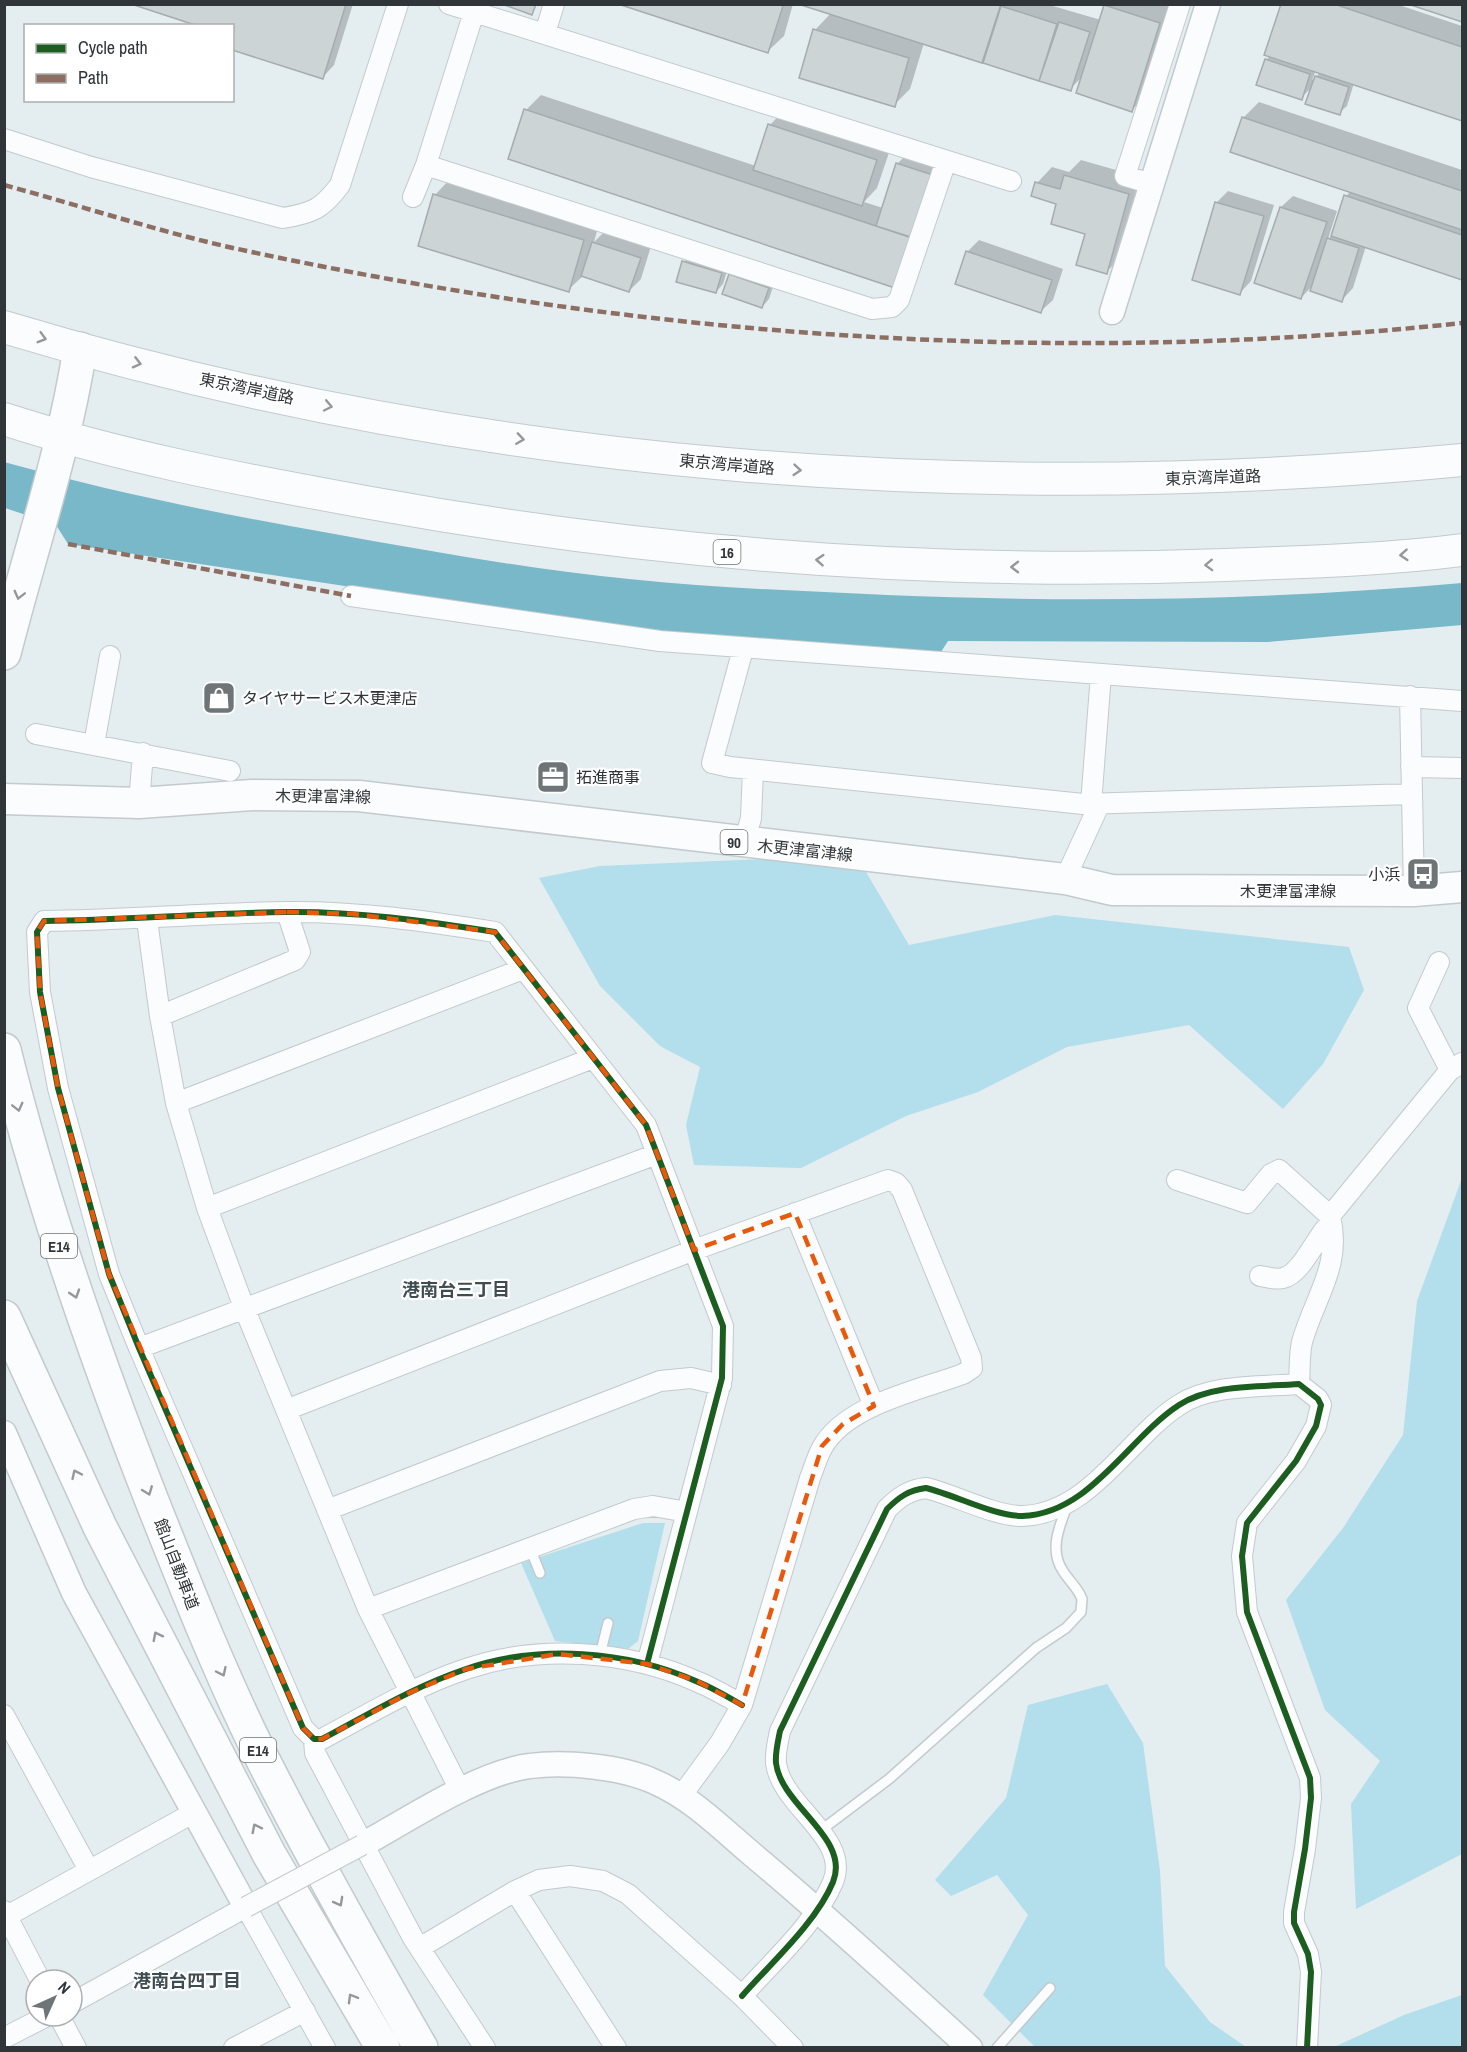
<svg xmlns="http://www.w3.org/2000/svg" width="1467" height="2052" viewBox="0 0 1467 2052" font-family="'Archivo Narrow','Noto Sans JP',sans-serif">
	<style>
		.green { fill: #b3deeb }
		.water { fill: #78b8c9 }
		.shadow { fill: #0003; fill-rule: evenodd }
		.building { fill: #ccd4d6; stroke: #a5acaf; stroke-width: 1.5 }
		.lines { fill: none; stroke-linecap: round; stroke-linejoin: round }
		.service-casing { stroke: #c3cacd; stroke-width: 12 }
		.minor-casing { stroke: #c3cacd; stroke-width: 22 }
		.tertiary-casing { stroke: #c3cacd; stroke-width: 27 }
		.primary-casing { stroke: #c3cacd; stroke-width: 33 }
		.trunk-casing { stroke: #c3cacd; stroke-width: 34 }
		.motorway-casing { stroke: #c3cacd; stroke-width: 36 }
		.service { stroke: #fbfcfd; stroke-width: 9 }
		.minor { stroke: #fbfcfd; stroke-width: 20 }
		.tertiary { stroke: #fbfcfd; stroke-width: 24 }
		.primary { stroke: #fbfcfd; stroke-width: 30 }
		.trunk { stroke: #fbfcfd; stroke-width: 32 }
		.motorway { stroke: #fbfcfd; stroke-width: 33 }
		.minor-bridge-casing { stroke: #c3cacd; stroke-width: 22; stroke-linecap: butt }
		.minor-bridge { stroke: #fbfcfd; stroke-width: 20 }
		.quiet { stroke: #8d6e63; stroke-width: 4.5; stroke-dasharray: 9 4.5; stroke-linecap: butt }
		.cycleway-casing { stroke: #fff; stroke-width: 10 }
		.cycleway { stroke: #1b5e20; stroke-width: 6 }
		.oneway { stroke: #95989a }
		.marked { fill: none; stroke: #e8590c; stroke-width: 4.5; stroke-dasharray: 12 8; stroke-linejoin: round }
		.labels { text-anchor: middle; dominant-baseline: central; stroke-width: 4.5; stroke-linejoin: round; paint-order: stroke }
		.shield { fill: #fff; stroke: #6d7274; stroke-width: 1.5 }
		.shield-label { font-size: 15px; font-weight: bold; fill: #2f3538 }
		.street-label { font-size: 16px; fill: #2f3538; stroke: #fff }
		.poi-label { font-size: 16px; fill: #2f3538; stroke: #fff; text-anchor: start }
		.neighbourhood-label { font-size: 18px; font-weight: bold; fill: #3e4d51; stroke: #fff }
	</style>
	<rect width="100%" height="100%" fill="#e4edf0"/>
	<!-- green -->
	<path class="green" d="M856,855L909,945L1055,915L1349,947L1364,990L1323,1064L1283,1109L1189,1025L1067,1047L978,1092L906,1116L801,1168L694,1165L686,1125L700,1067L660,1046L600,986L539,878L600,866Z
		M1462,1178V1854L1356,1909L1351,1804L1380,1761L1325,1710L1286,1600L1343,1528L1403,1435L1417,1301Z
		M643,1523H665L638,1641L628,1649L555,1641L521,1563Z
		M1107,1684L1143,1743L1160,1871L1165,1966L1210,2022L1246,2047H1035L983,1995L1028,1915L997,1875L951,1896L935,1880L1006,1798L1028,1705Z
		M1462,1995V2047H1334L1404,2015Z"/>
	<!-- water -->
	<path class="water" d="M4,462C112,492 220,514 329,533C429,551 528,569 629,579C714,588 801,591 887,595C1079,603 1271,600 1462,583V625L1268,642L948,641L939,655L668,635L68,544L56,525L5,508Z"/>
	<!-- shadow -->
	<path class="shadow" d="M136,4H353L334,65L323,77L232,26Z
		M623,4H793L784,36L768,51Z
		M804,4H1046L1101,20L1107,4H1164L1174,8L1147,94L1132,110L1082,77L1070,89L924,43L910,89L894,105L815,30L831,13Z
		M1282,4H1396L1462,26V119L1354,83L1347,106L1339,113L1312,87L1301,98L1266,60L1270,56ZM1316,70L1321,72L1312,80Z
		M541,95L756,166L770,125L785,109L892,144L877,188L864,202L883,208L897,164L909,152L947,164L914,271L526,110Z
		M1259,102L1462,170V278L1366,246L1353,288L1342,300L1314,284L1301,298L1281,207L1293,196L1337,211L1328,239L1334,233L1346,196L1351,191L1243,118Z
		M1081,160L1144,178L1122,257L1106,272L1087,233L1037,183L1052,167L1069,172Z
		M450,179L599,224L594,242L605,231L651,246L641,279L629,291L583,276L568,290L435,195Z
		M1228,191L1274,205L1251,281L1240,293L1194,279L1217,202Z
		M979,240L1063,269L1053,300L1041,311L967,252Z
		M691,254L729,265L723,284L716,292L684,262Z
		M738,268L775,281L769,299L762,307L731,275Z"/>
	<!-- building -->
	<path class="building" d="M131,4H346L323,79L232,50V26H198Z
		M502,4H536L532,15Z
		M618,4H778L783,6L768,53Z
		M798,4H1001L982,63Z
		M1281,4H1334L1462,47V121L1264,55Z
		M1408,4H1462V22Z
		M1104,5L1160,23L1132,112L1076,93Z
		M1001,6L1057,24L1039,81L983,63Z
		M1059,22L1090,32L1071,91L1039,81Z
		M813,29L909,58L895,107L799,78Z
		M1265,59L1310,74L1302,100L1256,85Z
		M1315,76L1349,87L1340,115L1305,104Z
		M524,109L915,239L898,289L508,159Z
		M1242,117L1462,191V230L1230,152Z
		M768,124L877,160L862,206L753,170Z
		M896,163L936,176L917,239L876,226Z
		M1064,175L1129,194L1107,274L1076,265L1085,234L1051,224L1056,204L1031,196L1035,182L1060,189Z
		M433,194L584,240L569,292L418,246Z
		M1344,195L1462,235V280L1331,236Z
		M1215,202L1264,216L1240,295L1192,280Z
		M1280,207L1327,222L1301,299L1254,283Z
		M1327,238L1359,248L1342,302L1310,291Z
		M592,242L641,258L629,292L581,276Z
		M966,251L1052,280L1041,313L955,284Z
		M682,261L722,273L716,293L676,282Z
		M729,274L769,288L762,308L722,294Z"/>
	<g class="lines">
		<defs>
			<path id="service" d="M530,1548L540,1573
				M600,1655L608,1623
				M820,1831L889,1779L1036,1648L1066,1628L1081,1612L1082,1599C1078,1588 1069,1581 1063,1571C1049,1551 1059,1527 1067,1506
				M997,2048L1050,1988"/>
			<path id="minor" d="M449,4L1011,181
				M545,33L554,4
				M4,139L91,167L283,218C313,213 322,209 340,185L398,4
				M426,165L872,309L892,307L899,300L946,161
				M1152,184L1125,176L1180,4
				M413,197L426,165L474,12
				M351,596L660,641L1462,701
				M743,649L712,763L730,767L1083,804L1412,794
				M1410,696L1414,891
				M36,734L230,771
				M94,744L110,656
				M1411,767L1462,768
				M139,803L143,753
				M1091,804L1101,674
				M744,843L751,818L753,770
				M1065,879L1100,803
				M147,920L160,1016L176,1103L207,1208L245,1310L368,1609L461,1792
				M1439,962L1418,1008L1450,1070
				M160,1016L295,960L300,952L287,912
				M176,1103L523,969
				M1177,1180L1247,1203L1271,1174L1279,1170L1330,1216
				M207,1208L593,1058
				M795,1213L874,1406
				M1260,1276C1266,1277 1277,1280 1283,1278C1302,1274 1317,1235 1331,1222
				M139,1348L657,1154
				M1299,1384C1300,1370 1299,1355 1302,1342C1315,1296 1342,1266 1330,1216L1450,1070L1462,1063
				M286,1410L694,1250L888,1180L896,1183L902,1190L971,1358L972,1368L963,1374C920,1390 845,1405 822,1448C817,1457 814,1468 810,1478L742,1705L720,1743L682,1795
				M327,1510L660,1381L691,1378L721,1385
				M368,1609L634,1509L653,1506L687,1512
				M647,1664L722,1378L723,1326L646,1125L495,932C426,921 356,911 286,912C206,913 125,920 44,921L37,932L40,992L58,1088L109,1274L139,1348L303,1728L314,1739H322C369,1714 415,1686 466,1669C539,1644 627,1650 698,1682C713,1688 728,1697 742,1705
				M4,1715L89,1870
				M314,1739L315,1753L413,1938L485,2048
				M515,1891L616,2048
				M4,1911L40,1980
				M7,1916L193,1813
				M421,1947L515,1891L539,1880L570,1876L603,1881L628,1894L742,1996L793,2048
				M742,1996C771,1963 816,1923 833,1882C851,1838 781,1806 776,1763C775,1753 778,1741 780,1731L887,1509C899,1497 909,1490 926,1488C955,1495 994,1516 1022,1516C1090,1514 1128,1438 1179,1405C1211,1384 1261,1387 1299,1384L1318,1399L1321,1405L1316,1426L1296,1461L1247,1523L1242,1556L1247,1612L1310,1778L1311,1798L1305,1849L1294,1912V1923L1308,1954L1311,1972L1307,2048
				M72,2003L246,1907L325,2048
				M59,2016L76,2048
				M4,2038L47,2016
				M234,2048L305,2011"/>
			<path id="tertiary" d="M1112,312L1208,4
				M4,1433L74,1593L246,1907
				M362,1845C408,1820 479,1772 530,1766C565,1761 623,1767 655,1782C692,1798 722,1829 753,1855C827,1917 898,1982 970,2048"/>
			<path id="primary" d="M4,799L139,803L252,795L359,796L1065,879L1112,890L1414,891L1462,887"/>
			<path id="trunk" d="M4,327C475,469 974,506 1462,460
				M4,419C121,457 244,480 365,502C649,554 937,576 1226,565C1304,562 1385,560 1462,550"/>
			<path id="motorway" d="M4,653C30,551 64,452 80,349
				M4,1050C42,1204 94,1353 152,1501C186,1587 220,1673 261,1756C311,1855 366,1952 421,2048
				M4,1317L100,1527L269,1854L383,2048"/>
		</defs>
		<!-- service casing -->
		<use href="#service" class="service-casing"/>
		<!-- minor casing -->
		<use href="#minor" class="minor-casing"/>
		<!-- tertiary casing -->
		<use href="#tertiary" class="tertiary-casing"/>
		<!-- primary casing -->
		<use href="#primary" class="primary-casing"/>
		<!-- trunk casing -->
		<use href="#trunk" class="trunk-casing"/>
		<!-- motorway casing -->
		<use href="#motorway" class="motorway-casing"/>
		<!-- service -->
		<use href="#service" class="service"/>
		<!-- minor -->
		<use href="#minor" class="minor"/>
		<!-- tertiary -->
		<use href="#tertiary" class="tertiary"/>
		<!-- primary -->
		<use href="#primary" class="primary"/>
		<!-- trunk -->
		<use href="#trunk" class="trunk"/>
		<!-- motorway -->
		<use href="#motorway" class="motorway"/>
		<defs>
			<path id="minor-bridge" d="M246,1907L362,1845"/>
		</defs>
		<!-- minor-bridge casing -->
		<use href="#minor-bridge" class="minor-bridge-casing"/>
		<!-- minor-bridge -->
		<use href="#minor-bridge" class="minor-bridge"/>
		<!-- quiet -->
		<path class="quiet" d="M4,185C85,207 166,234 247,251C649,337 1054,367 1462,323
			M68,544L351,596"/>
		<defs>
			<path id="cycleway" d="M647,1664L722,1378L723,1326L646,1125L495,932C426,921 356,911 286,912C206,913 125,920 44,921L37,932L40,992L58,1088L109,1274L139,1348L303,1728L314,1739H322C369,1714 415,1686 466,1669C539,1644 627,1650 698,1682C713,1688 728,1697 742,1705
				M742,1996C771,1963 816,1923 833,1882C851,1838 781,1806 776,1763C775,1753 778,1741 780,1731L887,1509C899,1497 909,1490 926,1488C955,1495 994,1516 1022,1516C1090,1514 1128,1438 1179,1405C1211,1384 1261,1387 1299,1384L1318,1399L1321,1405L1316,1426L1296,1461L1247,1523L1242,1556L1247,1612L1310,1778L1311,1798L1305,1849L1294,1912V1923L1308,1954L1311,1972L1307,2048"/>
		</defs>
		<!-- cycleway casing -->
		<use href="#cycleway" class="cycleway-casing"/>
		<!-- cycleway -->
		<use href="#cycleway" class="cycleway"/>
	</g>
	<!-- one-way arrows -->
	<defs><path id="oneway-chevron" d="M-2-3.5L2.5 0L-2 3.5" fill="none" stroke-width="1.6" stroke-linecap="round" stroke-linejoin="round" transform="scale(1.5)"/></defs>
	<g class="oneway">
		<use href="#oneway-chevron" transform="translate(42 338) rotate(16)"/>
		<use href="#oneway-chevron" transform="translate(137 363) rotate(14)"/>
		<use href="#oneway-chevron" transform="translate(328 406) rotate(12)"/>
		<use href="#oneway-chevron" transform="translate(520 439) rotate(8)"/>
		<use href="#oneway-chevron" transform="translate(797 470) rotate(5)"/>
		<use href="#oneway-chevron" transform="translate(1404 555) rotate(176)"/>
		<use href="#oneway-chevron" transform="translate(820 560) rotate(-176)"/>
		<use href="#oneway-chevron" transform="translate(1209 565) rotate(178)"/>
		<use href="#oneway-chevron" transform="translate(1015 567) rotate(-180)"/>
		<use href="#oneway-chevron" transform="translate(19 595) rotate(104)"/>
		<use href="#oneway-chevron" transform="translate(18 1107) rotate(76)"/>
		<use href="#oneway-chevron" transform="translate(75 1294) rotate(72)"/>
		<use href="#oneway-chevron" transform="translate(76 1474) rotate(-115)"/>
		<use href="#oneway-chevron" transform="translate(148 1491) rotate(69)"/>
		<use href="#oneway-chevron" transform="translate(157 1636) rotate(-117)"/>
		<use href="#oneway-chevron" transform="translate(222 1672) rotate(65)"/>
		<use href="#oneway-chevron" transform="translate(256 1828) rotate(-117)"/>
		<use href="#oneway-chevron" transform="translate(339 1902) rotate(61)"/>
		<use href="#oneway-chevron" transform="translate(352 1998) rotate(-120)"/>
	</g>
	<!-- marked area -->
	<path class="marked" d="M287,912L353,914L495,932L646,1125L694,1250L795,1213L874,1406L843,1424L822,1446L742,1705L697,1681L647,1664L558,1654L466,1669L409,1693L322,1739H314L303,1728L109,1274L58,1088L40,992L37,932L44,921Z"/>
	<!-- icons -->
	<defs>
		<symbol id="shop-square" viewBox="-11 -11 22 22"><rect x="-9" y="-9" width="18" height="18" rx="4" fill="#6e7578" stroke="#fff"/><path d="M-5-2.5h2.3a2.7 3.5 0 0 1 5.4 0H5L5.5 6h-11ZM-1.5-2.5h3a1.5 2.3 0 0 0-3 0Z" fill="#fff"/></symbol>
		<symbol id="office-square" viewBox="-11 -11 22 22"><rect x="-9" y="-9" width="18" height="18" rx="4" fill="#6e7578" stroke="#fff"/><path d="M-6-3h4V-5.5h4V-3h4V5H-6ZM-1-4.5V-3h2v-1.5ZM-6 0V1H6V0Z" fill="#fff"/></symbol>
		<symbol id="bus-square" viewBox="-11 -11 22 22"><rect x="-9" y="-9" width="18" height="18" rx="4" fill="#6e7578" stroke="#fff"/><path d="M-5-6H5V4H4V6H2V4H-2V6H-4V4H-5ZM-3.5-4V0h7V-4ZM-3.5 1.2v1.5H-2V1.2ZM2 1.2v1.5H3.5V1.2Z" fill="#fff"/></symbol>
	</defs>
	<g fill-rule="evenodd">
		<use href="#shop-square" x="200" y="679" width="38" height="38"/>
		<use href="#office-square" x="534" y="758" width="38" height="38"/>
		<use href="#bus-square" x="1404" y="855" width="38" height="38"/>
	</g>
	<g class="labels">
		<!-- shield labels -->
		<g class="shield">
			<rect x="713.5" y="540" width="27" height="24" rx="4.5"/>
			<rect x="720.5" y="830" width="27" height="24" rx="4.5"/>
			<rect x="41" y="1234" width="36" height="24" rx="4.5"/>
			<rect x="240" y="1738" width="36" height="24" rx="4.5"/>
		</g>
		<g class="shield-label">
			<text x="727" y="552">16</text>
			<text x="734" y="842">90</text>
			<text x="59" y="1246">E14</text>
			<text x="258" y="1750">E14</text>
		</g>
		<!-- street labels -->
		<g class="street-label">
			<text transform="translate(247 388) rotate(12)">東京湾岸道路</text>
			<text transform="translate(727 464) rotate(5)">東京湾岸道路</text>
			<text transform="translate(1213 477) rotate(-2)">東京湾岸道路</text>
			<text transform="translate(323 796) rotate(1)">木更津富津線</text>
			<text transform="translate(805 850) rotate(6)">木更津富津線</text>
			<text x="1288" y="891">木更津富津線</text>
			<text transform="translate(177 1564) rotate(69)">館山自動車道</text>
		</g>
		<!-- poi labels -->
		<g class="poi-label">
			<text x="242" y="698">タイヤサービス木更津店</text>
			<text x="576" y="777">拓進商事</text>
			<text x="1400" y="874" text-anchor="end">小浜</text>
		</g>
		<!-- neighbourhood labels -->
		<g class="neighbourhood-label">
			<text x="456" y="1289">港南台三丁目</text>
			<text x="187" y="1980">港南台四丁目</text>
		</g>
	</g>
	<!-- border -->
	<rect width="1467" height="2052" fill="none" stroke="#2f3538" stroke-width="12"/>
	<!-- legend -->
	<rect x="24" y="24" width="210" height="78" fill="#ffffff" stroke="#acaeaf" stroke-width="1.5"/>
	<rect x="36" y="44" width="30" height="9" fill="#1b5e20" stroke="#acaeaf" stroke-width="1.5"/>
	<text x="78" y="54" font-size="18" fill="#2f3538">Cycle path</text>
	<rect x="36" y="74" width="30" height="9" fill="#8d6e63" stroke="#acaeaf" stroke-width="1.5"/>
	<text x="78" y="84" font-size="18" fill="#2f3538">Path</text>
	<!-- north arrow -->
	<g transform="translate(54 1998) rotate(45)"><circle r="28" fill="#ffffff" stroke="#acaeaf" stroke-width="1.5"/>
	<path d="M0-4.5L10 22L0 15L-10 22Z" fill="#6e7578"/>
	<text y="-9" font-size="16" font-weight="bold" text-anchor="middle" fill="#2f3538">N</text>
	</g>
</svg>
